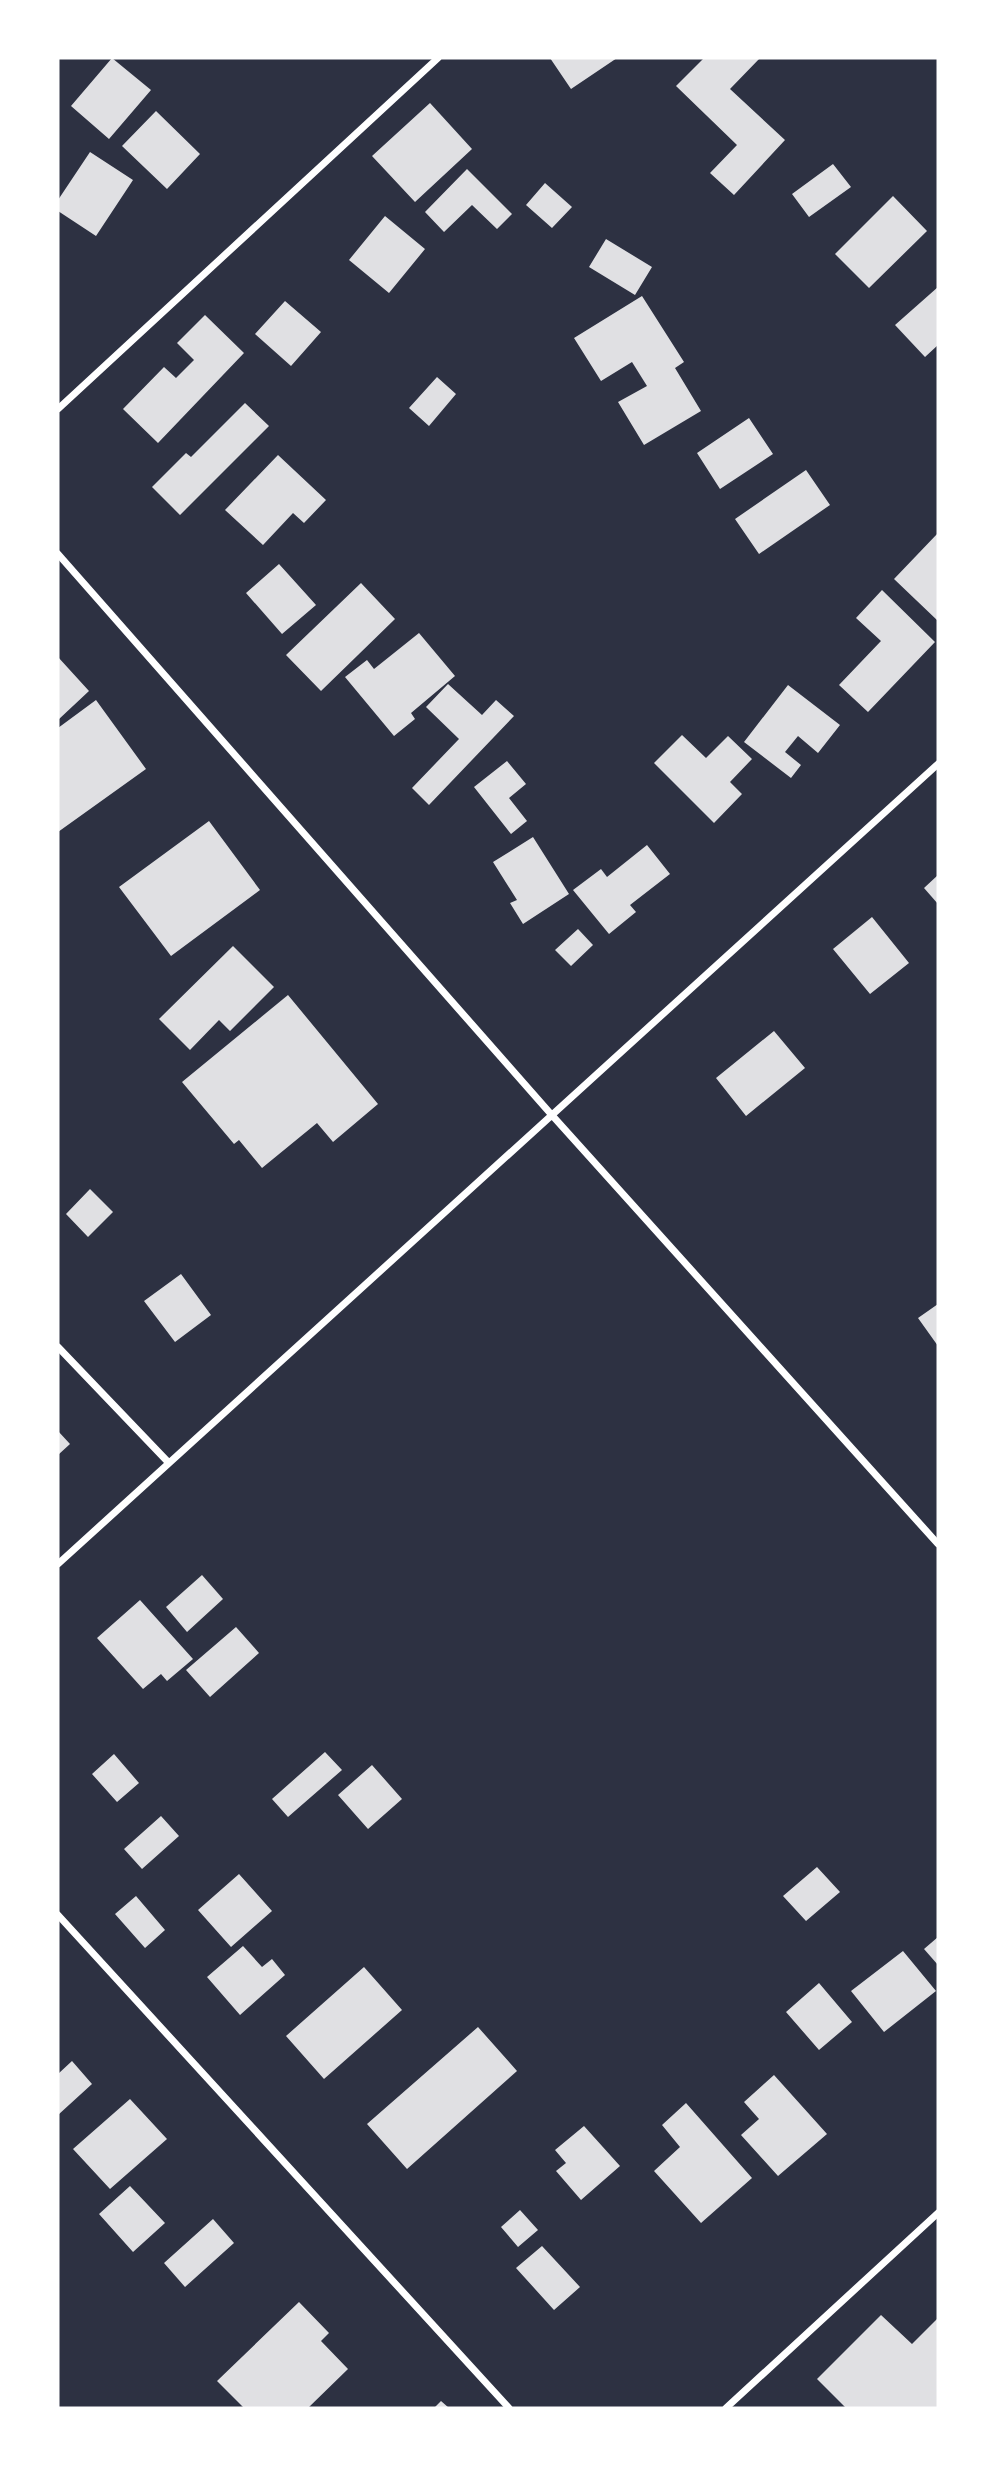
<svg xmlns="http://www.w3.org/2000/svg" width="996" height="2466" viewBox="0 0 996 2466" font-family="'Nunito Sans',sans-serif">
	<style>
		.building { fill: #e0e0e3 }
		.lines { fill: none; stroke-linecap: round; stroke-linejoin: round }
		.minor { stroke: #fff; stroke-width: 7 }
	</style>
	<rect width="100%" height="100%" fill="#2d3142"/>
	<!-- building -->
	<path class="building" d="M112,58L151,90L109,139L71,106Z
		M550,58H617L571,89Z
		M704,58H760L730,89L785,140L734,195L710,173L737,145L676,86Z
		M430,103L472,149L415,202L372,156Z
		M156,111L200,154L167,189L122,146Z
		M90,152L133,180L96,236L58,211V200Z
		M833,164L851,187L809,217L792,194Z
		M467,169L512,214L497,229L472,205L444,232L425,212Z
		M545,183L572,207L552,228L526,205Z
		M893,196L927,231L869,288L835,254Z
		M385,216L425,249L389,293L349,260Z
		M606,239L652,267L635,295L589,267Z
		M938,287V345L925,357L895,325Z
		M642,296L684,362L675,368L701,411L644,445L618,402L647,386L632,362L601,381L574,338Z
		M285,301L321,332L291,366L255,334Z
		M205,315L244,353L158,443L123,409L164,367L176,378L194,360L177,343Z
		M437,377L456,394L429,426L409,408Z
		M245,403L269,426L180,515L152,487L186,453L191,457Z
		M749,418L773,454L720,489L697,453Z
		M278,455L326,500L304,523L293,513L263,545L225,510Z
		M806,470L830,505L759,554L735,519Z
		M938,533V621L894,579Z
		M279,564L316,605L282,634L246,593Z
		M361,583L395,619L321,691L286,655Z
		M882,590L935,642L868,712L839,685L881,641L856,618Z
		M419,633L455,676L411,713L415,719L394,736L345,677L367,660L374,669Z
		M58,657L89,691L58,720Z
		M448,684L482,715L496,700L514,716L429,805L412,788L459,739L426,707Z
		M788,685L840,725L818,753L798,736L785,752L801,765L791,778L744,742Z
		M96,700L146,769L58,832V728Z
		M682,735L706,758L728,736L752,759L730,782L742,794L714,823L654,763Z
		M507,761L526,784L509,798L527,821L511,834L474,787Z
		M209,821L260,890L171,956L119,887Z
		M533,837L569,894L523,924L510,903L517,900L493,862Z
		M647,845L670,874L630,905L636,912L609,934L573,890L601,869L607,877Z
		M938,875V904L924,888Z
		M872,917L909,963L870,994L833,949Z
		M578,929L593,945L571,966L555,950Z
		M233,946L274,987L230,1031L219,1020L190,1050L159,1019Z
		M288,995L378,1104L333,1142L317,1123L262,1168L239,1140L234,1144L182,1082Z
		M774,1031L805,1068L746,1116L716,1078Z
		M90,1189L113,1212L88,1237L66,1214Z
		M181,1274L211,1315L175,1342L144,1301Z
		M938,1304V1346L918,1318Z
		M58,1431L70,1444L58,1455Z
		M202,1575L223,1599L187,1632L166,1607Z
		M140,1600L193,1659L167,1681L161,1674L143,1689L97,1638Z
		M236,1627L259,1653L210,1697L186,1670Z
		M325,1752L342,1770L288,1817L272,1799Z
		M114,1754L139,1783L117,1802L92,1774Z
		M372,1765L402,1799L368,1829L338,1795Z
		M161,1816L179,1836L142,1869L124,1849Z
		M817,1867L840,1892L806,1921L783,1896Z
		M239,1874L272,1911L231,1947L198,1910Z
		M136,1896L165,1930L145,1948L115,1914Z
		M938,1937V1965L924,1949Z
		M243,1946L262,1967L272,1959L285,1975L240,2015L207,1977Z
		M903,1951L936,1991L884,2032L851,1991Z
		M364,1967L402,2010L324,2079L286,2036Z
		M819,1983L852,2022L819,2050L786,2012Z
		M478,2027L517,2071L407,2169L367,2124Z
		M72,2061L92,2084L58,2115V2074Z
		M774,2075L827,2134L778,2176L741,2135L759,2119L744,2102Z
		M130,2099L167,2139L110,2189L73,2149Z
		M686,2103L752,2178L701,2223L654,2171L680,2147L662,2125Z
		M584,2126L620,2166L581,2200L556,2171L566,2163L555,2150Z
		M130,2186L165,2223L133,2252L99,2214Z
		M520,2210L538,2230L518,2247L501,2227Z
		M213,2219L234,2243L185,2287L164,2263Z
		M542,2246L580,2287L554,2310L516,2268Z
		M299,2302L329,2333L321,2341L348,2369L308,2408H244L217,2381Z
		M881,2315L912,2344L938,2318V2408H846L817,2379Z
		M441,2401L449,2408H434Z"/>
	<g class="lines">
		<!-- minor -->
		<path class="minor" d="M58,409L438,58
			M58,554L550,1113L938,1544
			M58,1347L168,1462
			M58,1564L938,764
			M58,1915L509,2408
			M726,2408L938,2213"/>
	</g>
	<!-- border -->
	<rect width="996" height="2466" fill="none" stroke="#ffffff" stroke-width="119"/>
</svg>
